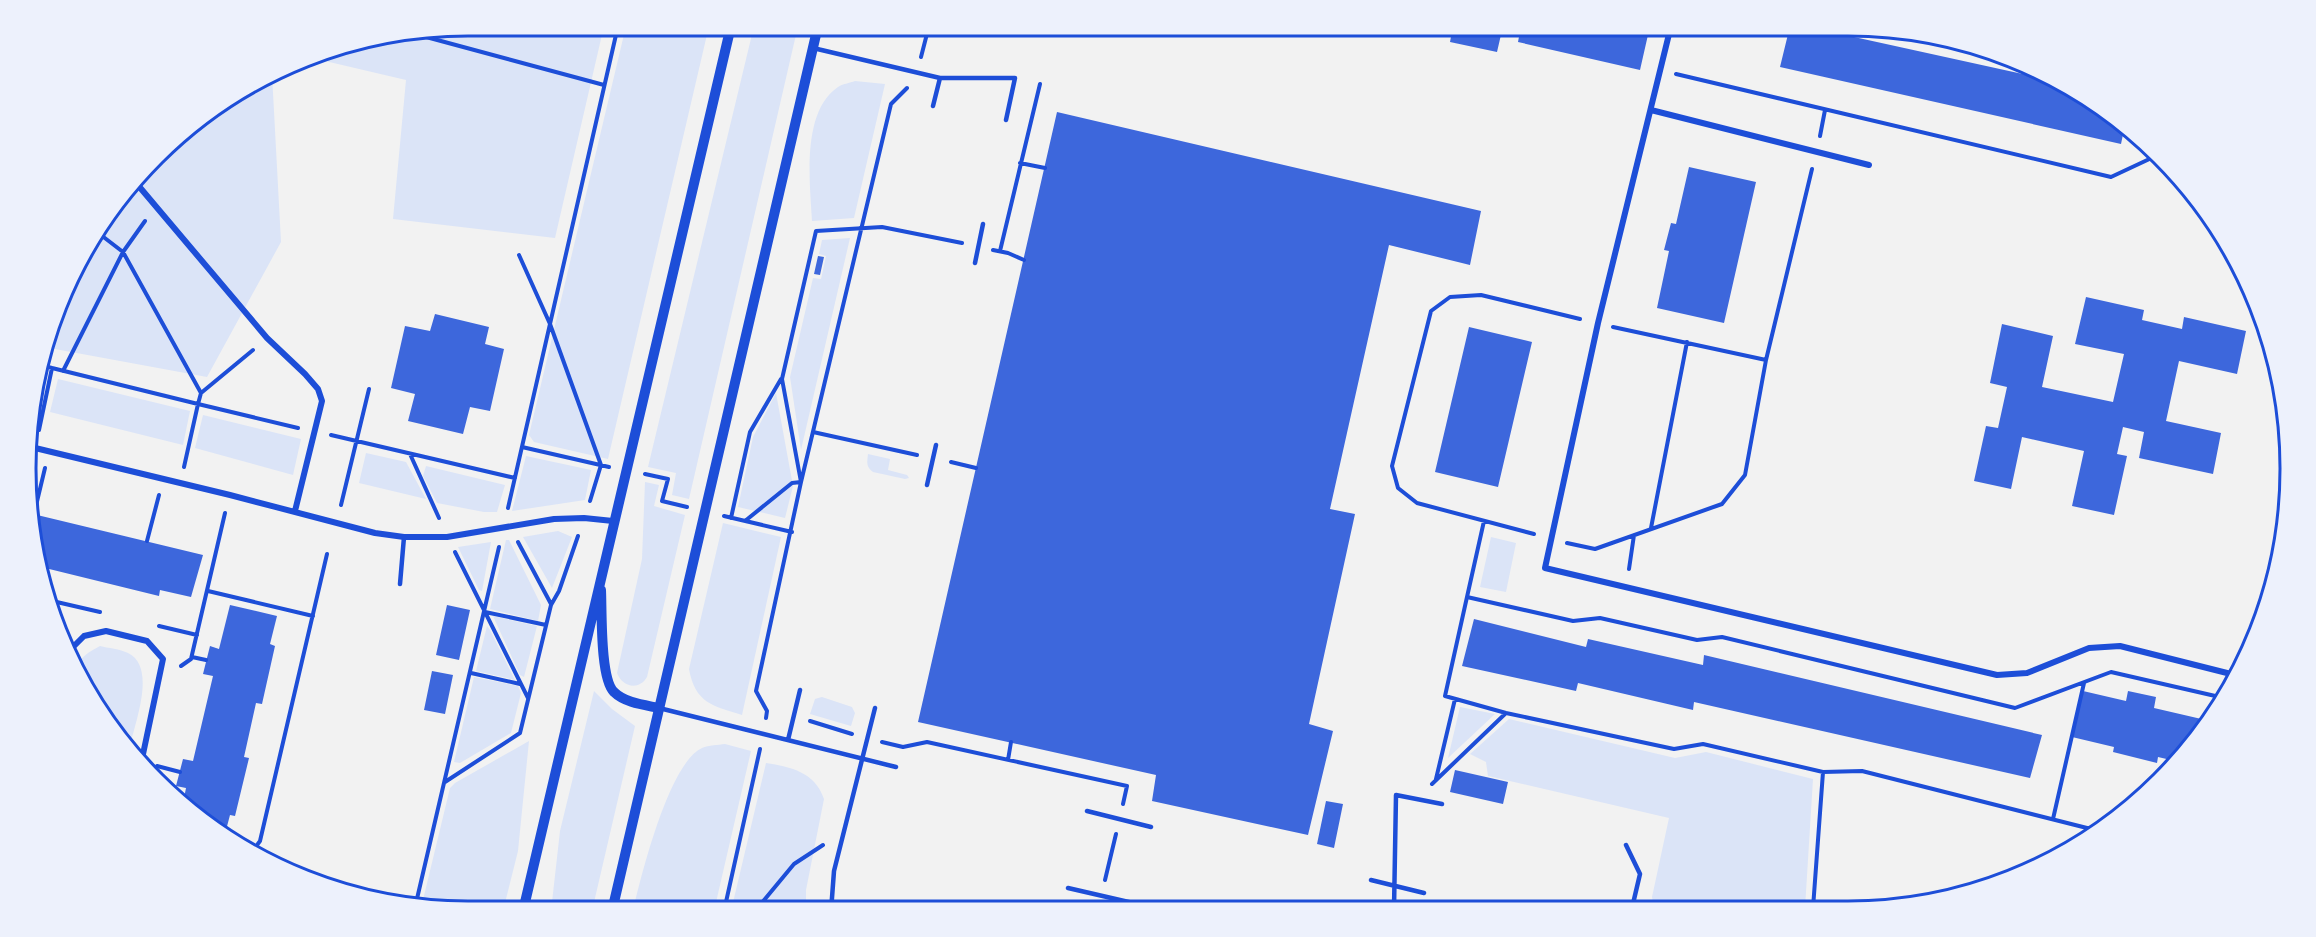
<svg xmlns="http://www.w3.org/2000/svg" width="2316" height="937" viewBox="0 0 2316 937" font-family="Helvetica,sans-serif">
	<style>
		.green { fill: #dbe4f7 }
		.building { fill: #3d67dc }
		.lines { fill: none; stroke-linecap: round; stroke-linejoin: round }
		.path { stroke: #1d4ed8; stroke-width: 4 }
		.service { stroke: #1d4ed8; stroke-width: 4.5 }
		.minor { stroke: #1d4ed8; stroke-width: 6 }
		.tertiary { stroke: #1d4ed8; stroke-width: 10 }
		.rim { fill: none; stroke: #1d4ed8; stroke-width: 3 }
	</style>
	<rect width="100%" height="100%" fill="#f2f2f2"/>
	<!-- green -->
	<path class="green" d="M469,26H604L555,238L393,219L406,80L308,57L326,49Z
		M626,26H709L608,459L534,442L529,435Z
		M754,26H798L689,499L672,495L676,473L648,467Z
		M272,74L281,242L207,377L44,347L49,326L85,247L177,135L247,85Z
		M855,81L885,84L854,218L812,221C810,183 801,112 838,87C842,84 850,83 855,81Z
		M850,238L801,450L790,377L813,278L821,279L826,256L819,254L822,240Z
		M39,371L46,373L31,433L29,410Z
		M58,379L190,411L183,445L50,412Z
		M776,393L793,486L785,518L738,507L753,437Z
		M203,415L301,439L293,475L195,448Z
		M366,453L406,462L426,499L359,483Z
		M868,454L890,459L888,470L907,475L909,478L905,479L873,472C866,467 867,462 868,454Z
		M526,456L591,470L585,500L512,511Z
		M426,466L505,485L497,512H484L437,503L423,476Z
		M645,482L659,485L654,506L685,515L647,677C639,691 622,687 617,673L642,559Z
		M723,523L781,537L742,715C713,706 695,703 689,669Z
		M558,531L572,537L552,588L523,537Z
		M1491,537L1516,543L1506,592L1480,587Z
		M506,540H509L541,605L538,621L490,609Z
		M491,542L482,591L479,590L458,547Z
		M493,616L537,626L524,677L520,675Z
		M487,626L490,630L515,680L476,671Z
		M100,646C108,648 120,649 128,653C157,667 135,722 130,746L100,714L76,670C79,657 89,652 100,646Z
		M474,677L518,686L521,693L511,733L460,763L454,762Z
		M594,691L612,709L635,726L592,911H551L560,831Z
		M822,697L852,707L855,713L851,726L810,714L815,699Z
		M1460,707L1495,714L1448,758Z
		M1509,719L1675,758L1706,752L1813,779L1805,908H1705L1687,905L1685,908H1654L1652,897L1669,818L1488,776L1486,762L1470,754Z
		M529,741L518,851L503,911H469L422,904L450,788L455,783Z
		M725,744L751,751L714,911H633C641,876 669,763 702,748C709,745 718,745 725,744Z
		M766,763C791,767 815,772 824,799L806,890V911H731Z"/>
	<!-- building -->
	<path class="building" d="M1453,26H1503L1497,52L1450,42Z
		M1521,26H1650L1640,70L1518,42Z
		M1790,26H1804L2064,83L2125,125L2121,144L1780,67Z
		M1057,112L1481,211L1470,265L1389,245L1330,509L1355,514L1309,724L1333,731L1308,835L1152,801L1156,775L918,722Z
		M1689,167L1756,182L1724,323L1657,308L1669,251L1664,250L1671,223L1676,224Z
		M818,256L824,257L820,275L814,274Z
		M2086,297L2144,310L2142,320L2182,329L2184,317L2246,331L2237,374L2179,361L2166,421L2221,433L2213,474L2139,458L2144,432L2123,427L2117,454L2127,456L2114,515L2072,506L2084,451L2022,437L2011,489L1974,481L1986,426L1998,428L2007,387L1990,383L2002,324L2053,336L2042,387L2113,402L2124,354L2075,344Z
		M435,314L489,327L485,344L504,349L490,411L470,407L463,434L408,421L415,394L391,388L405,326L430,331Z
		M1469,327L1532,342L1498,487L1435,472Z
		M33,514L203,555L191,597L160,590L159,596L37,566L34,555Z
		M230,605L277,616L270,644L275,646L262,704L256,703L244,757L249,758L235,816L230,815L225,834L199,820L183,803L186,788L176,786L183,759L193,761L213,676L203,674L210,646L219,649Z
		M447,605L470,610L459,660L436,655Z
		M1474,619L1586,647L1588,639L1703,665L1704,655L2042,735L2030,778L1694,702L1693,710L1578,683L1576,691L1462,666Z
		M432,671L453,675L445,714L424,710Z
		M2083,691L2126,701L2128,691L2156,697L2154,708L2210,721L2175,761L2158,757L2157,763L2113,752L2114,747L2072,737Z
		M1455,770L1508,782L1503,804L1450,792Z
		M1326,801L1343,804L1334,848L1317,844Z"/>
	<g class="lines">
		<!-- path -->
		<path class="path" d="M415,34L604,85
			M921,57L929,26
			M1676,74L2111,177L2158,155
			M1820,136L1825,110
			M2152,149L2155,156
			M1020,163L1045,168
			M97,232L123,252L201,393
			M993,250L1008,253L1024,260
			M1000,251L1040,84
			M519,255L550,324L601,465L590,501
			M1613,327L1766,360L1812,169
			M253,350L201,393L198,404L298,428
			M52,368L198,404L184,467
			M63,371L123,252L145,221
			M39,430L52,368L40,365
			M813,432L917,455
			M331,435L515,478
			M522,447L609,467
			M410,454L439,518
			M951,462L976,468
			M645,474L668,479L662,501L687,507
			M341,505L369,389
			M508,508L618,26
			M34,514L45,468
			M724,516L792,532
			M731,518L750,432L781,379
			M745,521L792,483L801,482L782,379L816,231L882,227L962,243
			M1651,528L1687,342
			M1534,534L1417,503L1398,488L1392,466L1431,311L1450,297L1481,295L1580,319
			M147,541L159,495
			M518,542L551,604
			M1567,543L1595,549L1722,504L1745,475L1766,360
			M455,552L528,698
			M1629,569L1634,535
			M208,591L313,616
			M1467,597L1484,521
			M48,600L100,612
			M485,612L546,625
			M159,626L197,635
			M192,657L206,660
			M181,666L191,659L225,513
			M471,673L520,684
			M766,718L767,711L756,691L801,482L891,104L907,88
			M810,721L852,734
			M882,742L903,747L927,742L1127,786L1123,804
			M1008,760L1011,742
			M157,766L180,772
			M1436,779L1455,699
			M445,782L520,733L551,605L559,591L578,536
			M1432,784L1506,713
			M2053,819L2084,683
			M2097,828H2087L1862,771L1823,772L1703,744L1674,749L1506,713L1445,696L1467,597L1573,621L1600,618L1697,640L1722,637L2015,708L2111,672L2224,698
			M254,849L260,841L327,554
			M1105,880L1116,834
			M416,903L499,547
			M1813,908L1823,772
			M724,911L760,749
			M755,911L794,864L823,845"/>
		<!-- service -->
		<path class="service" d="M813,48L940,78H1015L1006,120
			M933,106L940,78
			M975,263L983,224
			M927,485L936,445
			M400,584L404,537
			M659,708L896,767
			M788,740L800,690
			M1087,811L1151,827
			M1626,845L1640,874L1632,908
			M1371,880L1424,893
			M1068,888L1133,903
			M1394,909L1396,795L1442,804
			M831,911L834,871L875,708"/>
		<!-- minor -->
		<path class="minor" d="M1671,26L1598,323L1545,568L1997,675L2027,673L2089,648L2120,646L2235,675
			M1651,110L1869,165
			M137,184L267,338L305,374L318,389L322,401L295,511
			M31,447L230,495L375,533L404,537H447L554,519L584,518L613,521
			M68,655L69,651L84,636L106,631L147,641L163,659L142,759"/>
		<!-- tertiary -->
		<path class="tertiary" d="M601,590C602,611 600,679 614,692C625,703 645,705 659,708
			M523,911L731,26
			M612,911L818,26"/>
	</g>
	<!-- crop -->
	<path d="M0 0H2316V937H0ZM468 36H1848A432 432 0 0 1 2280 468V469A432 432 0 0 1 1848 901H468A432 432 0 0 1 36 469V468A432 432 0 0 1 468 36Z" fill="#edf1fc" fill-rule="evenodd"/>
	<path class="rim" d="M468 36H1848A432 432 0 0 1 2280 468V469A432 432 0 0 1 1848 901H468A432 432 0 0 1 36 469V468A432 432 0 0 1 468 36Z"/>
</svg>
